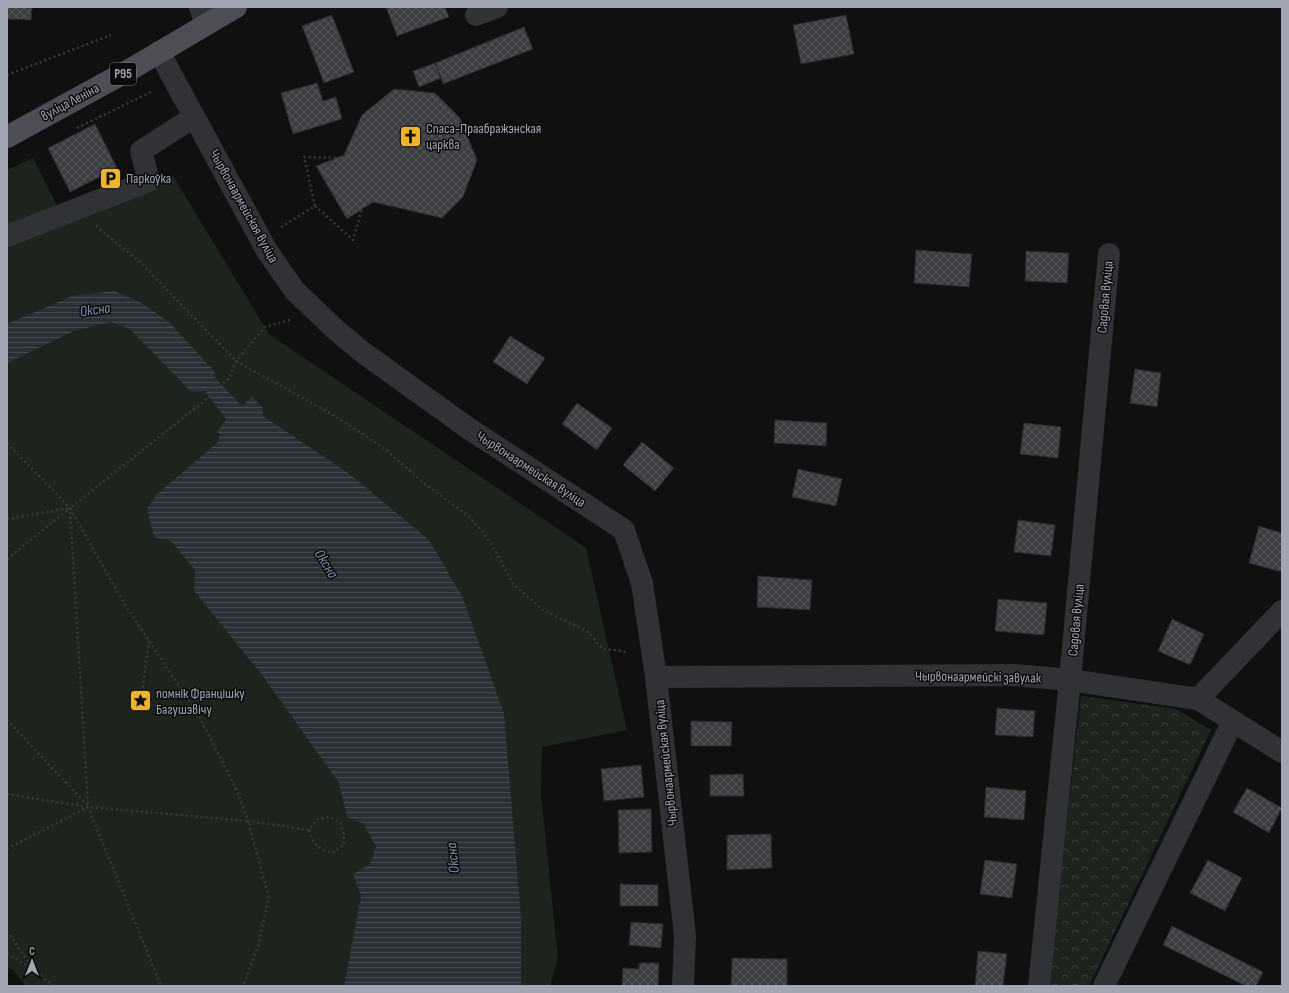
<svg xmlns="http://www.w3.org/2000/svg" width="1289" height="993" viewBox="0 0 1289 993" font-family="'Sofia Sans Condensed',sans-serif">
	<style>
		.forest { fill: url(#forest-crowns) }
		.park { fill: #1c241d }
		.water { fill: url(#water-rules) }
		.building { fill: url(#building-cross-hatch); stroke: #2a2a2d }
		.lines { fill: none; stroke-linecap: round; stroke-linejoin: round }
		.path { stroke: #37393d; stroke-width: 2.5; stroke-dasharray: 2 3; stroke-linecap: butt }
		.minor { stroke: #313236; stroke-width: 22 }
		.major { stroke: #4d4e55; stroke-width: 22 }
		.labels { text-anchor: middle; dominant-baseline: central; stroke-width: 3; stroke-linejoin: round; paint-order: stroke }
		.shield { fill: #0b0b0c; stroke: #747880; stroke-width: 1 }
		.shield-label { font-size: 13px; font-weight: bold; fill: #a1a6b2 }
		.street-label { font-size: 14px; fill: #a1a6b2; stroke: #0b0b0c }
		.poi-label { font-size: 14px; fill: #a1a6b2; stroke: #0b0b0c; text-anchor: start }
		.water-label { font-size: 15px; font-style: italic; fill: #7892ad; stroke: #0b0b0c }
	</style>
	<defs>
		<pattern id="forest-crowns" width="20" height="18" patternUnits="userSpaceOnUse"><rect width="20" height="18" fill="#1c241d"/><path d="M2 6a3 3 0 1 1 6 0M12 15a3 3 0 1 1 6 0" fill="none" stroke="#3a413b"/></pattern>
		<pattern id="water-rules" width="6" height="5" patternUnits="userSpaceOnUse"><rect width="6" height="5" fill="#293036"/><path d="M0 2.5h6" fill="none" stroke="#454b51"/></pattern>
		<pattern id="building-cross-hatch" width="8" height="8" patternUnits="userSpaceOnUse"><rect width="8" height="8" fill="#3c3d41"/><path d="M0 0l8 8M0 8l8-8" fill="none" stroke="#55565a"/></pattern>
	</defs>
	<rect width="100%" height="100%" fill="#101011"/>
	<!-- forest -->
	<path class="forest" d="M1081,696L1176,709L1211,730L1089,986H1049Z"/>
	<!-- park -->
	<path class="park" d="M33,158L66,223L173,176L269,334L586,548L627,730L542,747L541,795L558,958L550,986H26L12,969L7,968V170Z"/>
	<!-- water -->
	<path class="water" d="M114,291L142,303L169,322L214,371L215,378L242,406L252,397L262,407L263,416L347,472L429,540L462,596L504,713L521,918V986H344L361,896L353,874L370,864L376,847L364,824L347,817L339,783L263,676L194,591L195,570L171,541L154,537L147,509L156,495L218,442L220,434L217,432L226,419L205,391L191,392L130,329L111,322L74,331L7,363V324L72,296Z"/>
	<!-- building -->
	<path class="building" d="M7,7H32L31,20L7,19Z
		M386,7H445L449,17L397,36Z
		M332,15L354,72L324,83L302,26Z
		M846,15L854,54L801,64L793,25Z
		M524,27L533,49L443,84L435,63Z
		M435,63L441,78L419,87L413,71Z
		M317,83L323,101L336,97L342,119L293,134L281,93Z
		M394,89L435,93L460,118L477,160L463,197L442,218L373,202L347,219L316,166L344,155L362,115Z
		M95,124L117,168L70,192L48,148Z
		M916,250L972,254L969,287L914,283Z
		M1026,251L1069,253L1067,283L1025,281Z
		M510,336L545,358L527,384L493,362Z
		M1135,369L1161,373L1157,407L1130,403Z
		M577,403L612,428L597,450L562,424Z
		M775,420L827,423L826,446L774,443Z
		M1024,423L1061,427L1058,458L1020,454Z
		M642,442L674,468L655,491L623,465Z
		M798,469L842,479L836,506L792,497Z
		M1018,520L1055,525L1051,556L1014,552Z
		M1259,526L1282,533V572L1249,563Z
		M758,576L812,580L810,610L757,607Z
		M998,599L1047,603L1044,635L995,631Z
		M1172,619L1204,634L1190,665L1158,651Z
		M997,708L1035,711L1033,737L995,735Z
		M691,721L732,722L731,746H691Z
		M641,765L644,797L604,801L601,769Z
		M743,774L744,796H710V775Z
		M986,787L1026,791L1024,820L984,817Z
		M1247,788L1282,808L1269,833L1233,812Z
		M651,809L652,852L619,853L618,810Z
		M771,834L772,868L727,870V835Z
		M985,860L1017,864L1012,898L980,894Z
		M1208,860L1242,878L1225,911L1190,893Z
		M620,884L658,885V906H620Z
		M631,922L663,924L661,948L629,945Z
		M1172,926L1263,972L1256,986H1246L1163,945Z
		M978,951L1007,954L1003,986H975Z
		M732,958L787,959V986H731Z
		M639,963H659L658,986H622L623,968L639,969Z"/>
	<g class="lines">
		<!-- path -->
		<path class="path" d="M7,75L111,35
			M77,128L153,91
			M315,206L304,157L336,158
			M96,226L141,263L236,361L335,416L386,450L424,483L467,515L481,530L493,546L513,584L543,610L587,631L603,649L623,651L628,654
			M281,227L315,206L353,240L362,209
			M290,320L265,327L236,361L229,378L203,402L70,508L122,600L199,716L238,793L248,821L309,830L318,819L329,817L340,822L344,834V845L332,853C317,848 314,845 309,830
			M7,443L70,508
			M7,519L70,508
			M7,559L70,508L88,807L161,986
			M149,641L141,701L198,715
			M7,720L88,806
			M7,794L88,807L248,821L269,898L258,946L243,986
			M7,849L88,807
			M7,931L32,967
			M7,954L33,969L54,986"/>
		<!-- minor -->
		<path class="minor" d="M200,7L206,24
			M476,15L497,7
			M159,52L267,251L295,291L337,331L365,354L468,428L624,530L642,583L656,677L685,936L683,986
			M7,236L149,181L141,151L194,117
			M656,677L1015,675L1070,680L1198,699L1282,752
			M1198,699L1282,611
			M1039,986L1070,680L1109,254
			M1104,986L1233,721"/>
		<!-- major -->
		<path class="major" d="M7,137L131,69L236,7"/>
	</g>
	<!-- icons -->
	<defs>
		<symbol id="church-square" viewBox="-11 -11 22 22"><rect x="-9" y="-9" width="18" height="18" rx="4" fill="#edb52c" stroke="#0b0b0c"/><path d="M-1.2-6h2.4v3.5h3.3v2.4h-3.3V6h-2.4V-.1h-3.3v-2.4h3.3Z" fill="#111"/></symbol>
		<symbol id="parking-square" viewBox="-11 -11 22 22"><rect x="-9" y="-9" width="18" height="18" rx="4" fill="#edb52c" stroke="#0b0b0c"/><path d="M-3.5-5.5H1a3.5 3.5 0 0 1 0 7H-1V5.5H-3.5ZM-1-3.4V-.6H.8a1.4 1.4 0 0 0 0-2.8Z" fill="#111"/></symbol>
		<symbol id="sight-square" viewBox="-11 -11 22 22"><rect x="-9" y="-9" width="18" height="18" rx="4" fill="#edb52c" stroke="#0b0b0c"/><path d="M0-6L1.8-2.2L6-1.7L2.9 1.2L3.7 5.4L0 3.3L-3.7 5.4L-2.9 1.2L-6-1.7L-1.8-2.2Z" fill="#111"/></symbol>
	</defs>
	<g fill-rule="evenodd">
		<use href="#church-square" x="398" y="124" width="25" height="25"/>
		<use href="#parking-square" x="98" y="166" width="25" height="25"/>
		<use href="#sight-square" x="128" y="688" width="25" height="25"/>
	</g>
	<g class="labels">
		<!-- shield labels -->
		<rect class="shield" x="110" y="63" width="26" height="22" rx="3"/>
		<g class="shield-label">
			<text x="123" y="74">Р95</text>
		</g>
		<!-- street labels -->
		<g class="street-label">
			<text transform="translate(70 102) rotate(-28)">вуліца Леніна</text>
			<text transform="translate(244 206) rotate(61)">Чырвонаармейская вуліца</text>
			<text transform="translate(1105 297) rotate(-85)">Садовая вуліца</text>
			<text transform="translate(531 469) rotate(33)">Чырвонаармейская вуліца</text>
			<text transform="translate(1076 620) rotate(-85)">Садовая вуліца</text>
			<text transform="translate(978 677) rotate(1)">Чырвонаармейскі завулак</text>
			<text transform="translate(666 763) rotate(-96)">Чырвонаармейская вуліца</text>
		</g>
		<!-- poi labels -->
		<g class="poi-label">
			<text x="426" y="128">Спаса-Праабражэнская<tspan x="426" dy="16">царква</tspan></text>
			<text x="126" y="178">Паркоўка</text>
			<text x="156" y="693">помнік Францішку<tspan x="156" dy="16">Багушэвічу</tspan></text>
		</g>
		<!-- water labels -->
		<g class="water-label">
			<text transform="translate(95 310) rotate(-8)">Оксна</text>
			<text transform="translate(326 564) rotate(58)">Оксна</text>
			<text transform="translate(453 858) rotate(-96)">Оксна</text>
		</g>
	</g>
	<!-- border -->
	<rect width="1289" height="993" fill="none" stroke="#a1a6b2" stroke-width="16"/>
	<!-- north arrow -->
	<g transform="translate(32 961)" stroke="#0b0b0c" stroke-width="3" paint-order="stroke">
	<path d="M0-3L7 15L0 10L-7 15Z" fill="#a1a6b2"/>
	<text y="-6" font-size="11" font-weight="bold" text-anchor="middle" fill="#a1a6b2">С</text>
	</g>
</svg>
